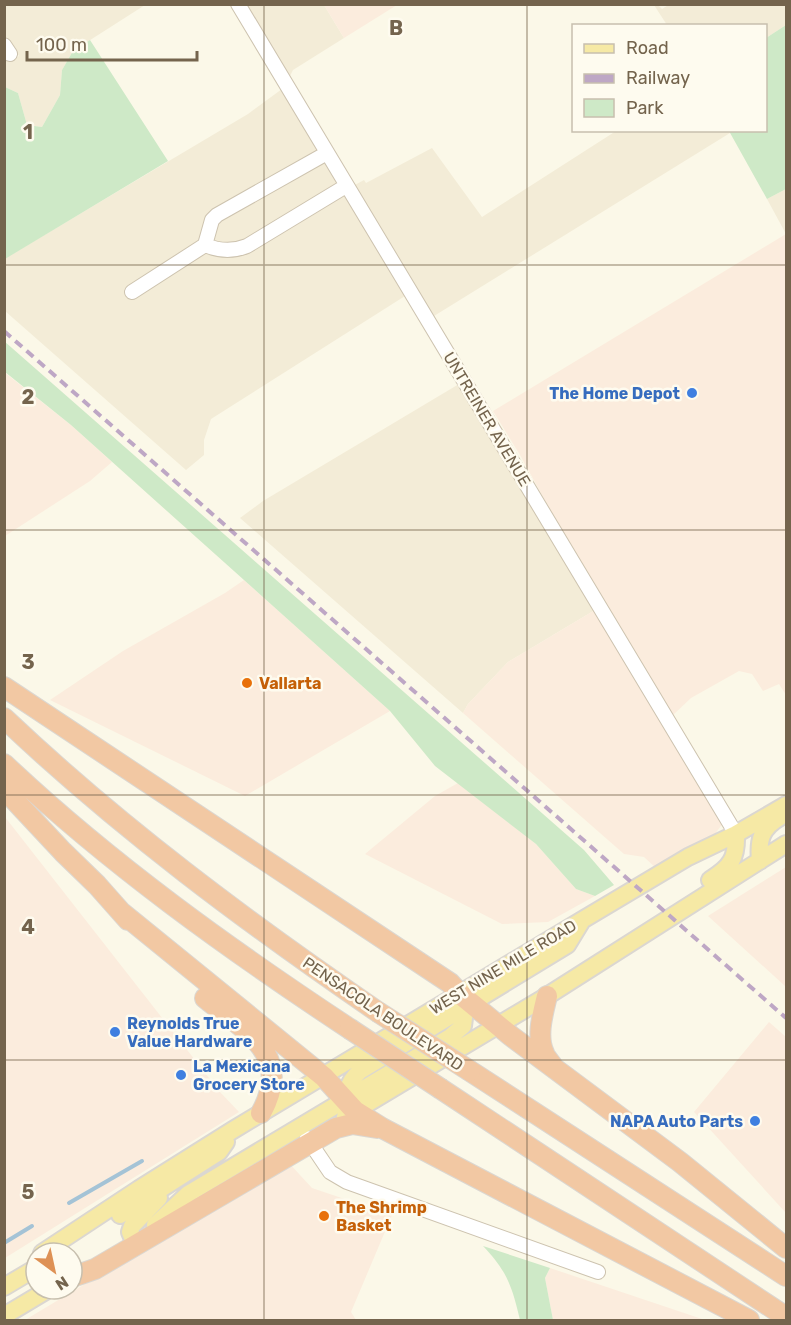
<svg xmlns="http://www.w3.org/2000/svg" width="791" height="1325" viewBox="0 0 791 1325" font-family="Rubik,sans-serif">
	<style>
		.residential { fill: #f3ecd7 }
		.commercial { fill: #fbecdd }
		.green { fill: #cee9c7 }
		.lines { fill: none; stroke-linecap: round; stroke-linejoin: round }
		.stream { stroke: #a4c3d6; stroke-width: 4 }
		.minor-casing { stroke: #cdc3af; stroke-width: 16 }
		.major-casing { stroke: #dbd7d1; stroke-width: 20 }
		.highway-casing { stroke: #dbd7d1; stroke-width: 22 }
		.minor { stroke: #fff; stroke-width: 14 }
		.major { stroke: #f6e9a5; stroke-width: 16 }
		.highway { stroke: #f2c8a3; stroke-width: 20 }
		.rail { stroke: #bea7c5; stroke-width: 4; stroke-dasharray: 9 6; stroke-linecap: butt }
		.highway-bridge-casing { stroke: #dbd7d1; stroke-width: 22; stroke-linecap: butt }
		.highway-bridge { stroke: #f2c8a3; stroke-width: 20 }
		.grid { fill: none; stroke: #74644d; stroke-width: 1.5; stroke-opacity: 0.55 }
		.shop-dot { fill: #3f7fe0; stroke: #fefbef; stroke-width: 2 }
		.food-dot { fill: #e8710a; stroke: #fefbef; stroke-width: 2 }
		.labels { text-anchor: middle; dominant-baseline: central; stroke-width: 5; stroke-linejoin: round; paint-order: stroke }
		.shop-label { font-size: 16px; font-weight: bold; fill: #366cbe; stroke: #fefbef; text-anchor: end }
		.street-label { font-size: 16px; fill: #74644d; stroke: #fefbef }
		.food-label { font-size: 16px; font-weight: bold; fill: #c56008; stroke: #fefbef; text-anchor: start }
		.grid-label { font-size: 20px; text-anchor: middle; font-weight: bold; fill: #74644d; stroke: #fefbef; stroke-width: 5; stroke-linejoin: round; paint-order: stroke }
	</style>
	<rect width="100%" height="100%" fill="#fbf8e8"/>
	<!-- residential -->
	<path class="residential" d="M670,4L786,5V25L766,38V26L667,25L654,5H658L662,9Z
		M5,5H145L73,51L62,70L60,95L42,127L27,125L18,93L5,87L4,55L9,62L19,56L5,35Z
		M244,5H324L344,38L293,70L289,78Z
		M282,89L318,150L213,210L206,218L199,241L124,290L131,300L206,252L224,257L240,256L250,252L345,195L405,296L211,419L204,440V455L186,470L5,311L4,259L248,114Z
		M729,130L730,133L434,316L390,249L353,186L364,180L366,183L432,148L482,217L616,131Z
		M325,161L338,183L244,240L222,244L215,243L212,239L217,225L221,221Z
		M786,189V234L767,199Z
		M459,384L595,610L508,662L468,704L463,713L240,518L263,501Z"/>
	<!-- commercial -->
	<path class="commercial" d="M324,5H397L344,38Z
		M786,234V695L779,684L763,691L752,674L739,671L691,698L672,716L576,557L520,455L493,411Z
		M4,372L71,425L112,462L90,481L5,536Z
		M244,580L390,711L245,796L50,700L123,651L225,593Z
		M595,610L723,823L715,834L657,869L644,857L624,854L463,713L468,704L508,662Z
		M458,783L536,844L576,889L595,896L548,922L502,924L365,854L435,796Z
		M5,817L220,1092L239,1112L5,1258Z
		M786,867V985L785,986L708,916Z
		M769,1022L786,1037V1213L694,1112Z
		M288,1162L312,1188L392,1215L351,1312L356,1320H25Z
		M550,1268L705,1320H553L545,1278Z"/>
	<!-- green -->
	<path class="green" d="M786,25V189L767,199L729,131L766,130V38Z
		M90,40L168,161L5,259V87L18,93L27,125L42,127L60,95L62,70L73,51Z
		M4,341L584,850L614,885L595,896L576,889L536,844L435,766L390,711L71,425L5,372Z
		M483,1246L550,1268L545,1278L553,1320H520C512,1286 507,1271 483,1246Z"/>
	<g class="lines">
		<!-- stream -->
		<path class="stream" d="M69,1203L142,1161
			M4,1243L32,1226"/>
		<defs>
			<path id="minor" d="M238,4L736,834
				M4,45L10,54
				M205,245C219,251 232,252 247,246L346,186
				M205,245L212,220L217,215L327,153
				M132,292L205,245
				M307,1138L330,1172L347,1182L598,1272"/>
			<path id="major" d="M760,861C758,840 761,828 780,817
				M710,880C731,867 737,858 736,834
				M353,1106C347,1088 346,1084 360,1071L567,945L581,922
				M345,1117L547,996L786,844
				M120,1215L219,1152L226,1142
				M155,1225L188,1194L450,1037L463,1026L465,1010L460,994
				M133,1239L130,1232L132,1226L159,1198
				M42,1253L139,1189L233,1130L584,919L688,857L736,834L786,805
				M4,1287L36,1268
				M4,1316L49,1289"/>
			<path id="highway" d="M4,687L450,983L460,994L511,1036L680,1162L786,1248
				M4,718C120,828 247,922 378,1012
				M4,764C110,864 229,949 350,1029
				M4,789L63,852L97,885L128,920
				M121,912L324,1077L355,1111L382,1128L749,1320
				M547,996C543,1013 536,1036 544,1053C545,1057 550,1062 552,1065
				M205,998C245,1031 294,1054 261,1113
				M470,1071L786,1276
				M441,1089L786,1317
				M72,1277L95,1269L336,1128L352,1124L377,1128"/>
		</defs>
		<!-- minor casing -->
		<use href="#minor" class="minor-casing"/>
		<!-- major casing -->
		<use href="#major" class="major-casing"/>
		<!-- highway casing -->
		<use href="#highway" class="highway-casing"/>
		<!-- minor -->
		<use href="#minor" class="minor"/>
		<!-- major -->
		<use href="#major" class="major"/>
		<!-- highway -->
		<use href="#highway" class="highway"/>
		<!-- rail -->
		<path class="rail" d="M4,331L786,1018"/>
		<defs>
			<path id="highway-bridge" d="M378,1012L470,1071
				M350,1029L441,1089"/>
		</defs>
		<!-- highway-bridge casing -->
		<use href="#highway-bridge" class="highway-bridge-casing"/>
		<!-- highway-bridge -->
		<use href="#highway-bridge" class="highway-bridge"/>
	</g>
	<!-- grid -->
	<path class="grid" d="M264,4V1320M527,4V1320M4,265H786M4,530H786M4,795H786M4,1060H786"/>
	<!-- markers -->
	<g class="shop-dot">
		<circle cx="692" cy="393" r="6"/>
		<circle cx="115" cy="1032" r="6"/>
		<circle cx="181" cy="1075" r="6"/>
		<circle cx="755" cy="1121" r="6"/>
	</g>
	<g class="food-dot">
		<circle cx="247" cy="683" r="6"/>
		<circle cx="324" cy="1216" r="6"/>
	</g>
	<g class="labels">
		<!-- shop labels -->
		<g class="shop-label">
			<text x="680" y="393">The Home Depot</text>
			<text x="127" y="1023" text-anchor="start">Reynolds True<tspan x="127" dy="18">Value Hardware</tspan></text>
			<text x="193" y="1066" text-anchor="start">La Mexicana<tspan x="193" dy="18">Grocery Store</tspan></text>
			<text x="743" y="1121">NAPA Auto Parts</text>
		</g>
		<!-- street labels -->
		<g class="street-label">
			<text transform="translate(487 419) rotate(59)">UNTREINER AVENUE</text>
			<text transform="translate(503 967) rotate(-31)">WEST NINE MILE ROAD</text>
			<text transform="translate(383 1014) rotate(34)">PENSACOLA BOULEVARD</text>
		</g>
		<!-- food labels -->
		<g class="food-label">
			<text x="259" y="683">Vallarta</text>
			<text x="336" y="1207">The Shrimp<tspan x="336" dy="18">Basket</tspan></text>
		</g>
	</g>
	<g class="grid-label">
		<text x="396" y="35">B</text>
		<text x="28" y="139">1</text>
		<text x="28" y="404">2</text>
		<text x="28" y="669">3</text>
		<text x="28" y="934">4</text>
		<text x="28" y="1199">5</text>
	</g>
	<!-- border -->
	<rect width="791" height="1325" fill="none" stroke="#74644d" stroke-width="12"/>
	<!-- legend -->
	<rect x="572" y="24" width="195" height="108" fill="#fefbef" stroke="#c7bfae" stroke-width="1.5"/>
	<rect x="584" y="44" width="30" height="9" fill="#f6e9a5" stroke="#c7bfae" stroke-width="1.5"/>
	<text x="626" y="54" font-size="18" fill="#74644d">Road</text>
	<rect x="584" y="74" width="30" height="9" fill="#bea7c5" stroke="#c7bfae" stroke-width="1.5"/>
	<text x="626" y="84" font-size="18" fill="#74644d">Railway</text>
	<rect x="584" y="99" width="30" height="18" fill="#cee9c7" stroke="#c7bfae" stroke-width="1.5"/>
	<text x="626" y="114" font-size="18" fill="#74644d">Park</text>
	<!-- north arrow -->
	<g transform="translate(54 1271) rotate(147)"><circle r="28" fill="#fefbef" stroke="#c7bfae" stroke-width="1.5"/>
	<path d="M0-4.5L10 22L0 15L-10 22Z" fill="#de9155"/>
	<text y="-9" font-size="16" font-weight="bold" text-anchor="middle" fill="#74644d">N</text>
	</g>
	<!-- scale -->
	<path d="M27 51v9h170v-9" fill="none" stroke="#74644d" stroke-width="3"/>
	<text x="36" y="51" font-size="18" fill="#74644d" stroke="#fefbef" stroke-width="4.5" paint-order="stroke">100 m</text>
</svg>
